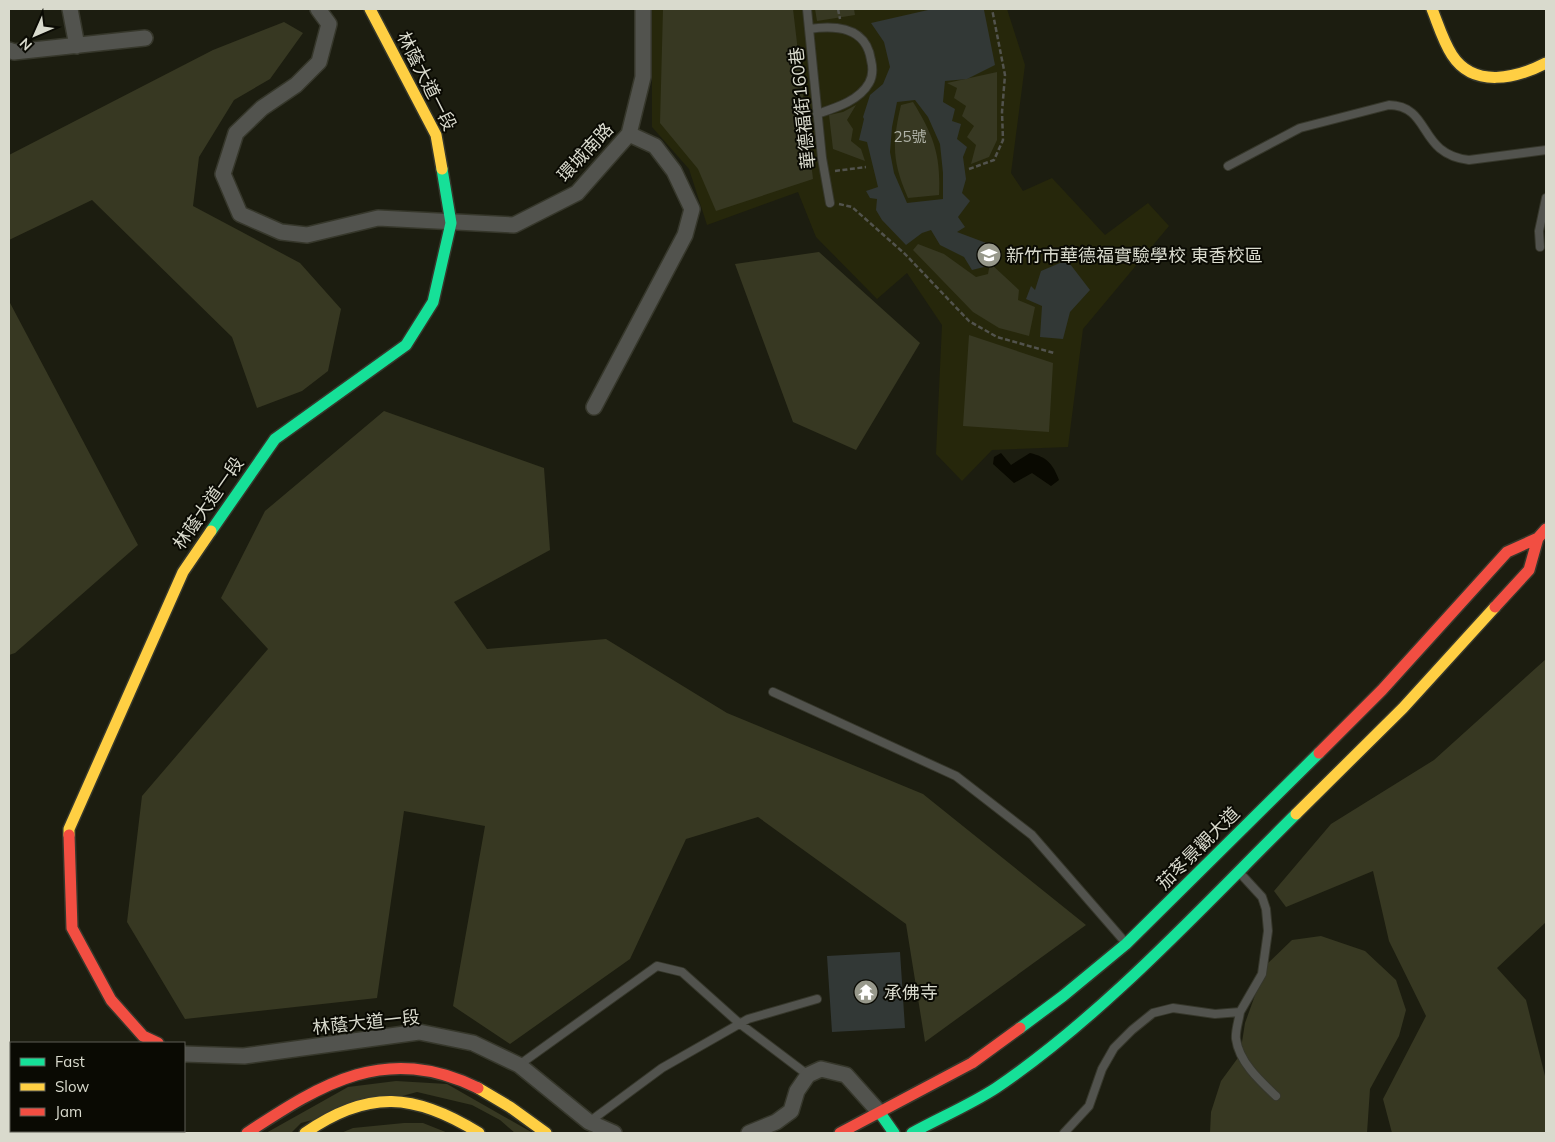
<svg xmlns="http://www.w3.org/2000/svg" width="1555" height="1142" viewBox="0 0 1555 1142" font-family="Mulish,'Noto Sans TC',sans-serif">
	<style>
		.built { fill: #26270b }
		.green { fill: #373822 }
		.water { fill: #090901 }
		.building { fill: #323836; fill-rule: evenodd }
		.lines { fill: none; stroke-linecap: round; stroke-linejoin: round }
		.lane-casing { stroke: #36372b; stroke-width: 10 }
		.street-casing { stroke: #36372b; stroke-width: 18 }
		.fast-casing { stroke: #36372b; stroke-width: 14 }
		.slow-casing { stroke: #36372b; stroke-width: 14 }
		.jam-casing { stroke: #36372b; stroke-width: 14 }
		.path { stroke: #52534d; stroke-width: 2.5; stroke-dasharray: 5 2.5; stroke-linecap: butt }
		.lane { stroke: #52534e; stroke-width: 8 }
		.street { stroke: #52534e; stroke-width: 15 }
		.fast { stroke: #16e098; stroke-width: 11 }
		.slow { stroke: #ffcf43; stroke-width: 11 }
		.jam { stroke: #f24e42; stroke-width: 11 }
		.labels { text-anchor: middle; dominant-baseline: central; stroke-width: 4; stroke-linejoin: round; paint-order: stroke }
		.number-label { font-size: 15px; fill: #afb2a7 }
		.street-label { font-size: 18px; fill: #d9dacd; stroke: #0a0a03 }
		.poi-label { font-size: 18px; fill: #d9dacd; stroke: #0a0a03; text-anchor: start }
	</style>
	<rect width="100%" height="100%" fill="#1c1d10"/>
	<!-- built -->
	<path class="built" d="M652,9H1007L1025,65L1011,173L1023,191L1052,178L1105,235L1148,203L1169,226L1083,329L1068,447L992,450L962,481L936,454L942,325L907,273L877,299L816,237L798,192L707,225L689,169L652,127Z"/>
	<!-- green -->
	<path class="green" d="M663,9H793L813,179L716,211L698,169L660,123Z
		M815,9H854L855,15L817,21Z
		M284,22L303,33L270,79L234,100L199,157L193,206L300,263L341,309L328,371L302,391L257,408L232,337L92,200L9,240V155L213,50Z
		M997,72V140L989,157L971,164L976,145L967,137L974,126L962,116L966,106L954,98L957,88L947,83Z
		M913,102C934,136 941,156 939,195L908,198C892,161 892,144 901,105Z
		M856,105L847,120L853,129L851,141L861,149L865,161L833,149L829,115L843,112Z
		M918,244L944,254L976,277L988,274L990,263L1019,290L1018,300L1035,307L1029,336L999,328L973,312L913,250Z
		M819,252L920,343L856,450L793,422L735,264Z
		M9,301L138,545L15,653L9,655Z
		M969,335L1053,363L1049,432L963,426Z
		M384,411L544,468L550,550L454,602L487,649L606,639L727,713L923,794L1086,925L925,1042L906,924L758,817L686,839L630,959L510,1044L453,1006L485,826L404,811L377,998L185,1019L127,922L142,796L268,649L221,598L265,511Z
		M1546,659V922L1497,968L1526,1000L1546,1080V1133H1392L1383,1099L1426,1016L1389,941L1373,871L1286,907L1274,891L1331,824L1434,760Z
		M1321,936L1365,951L1396,980L1406,1010L1399,1036L1370,1089L1367,1133H1210L1211,1112L1221,1081L1240,1055L1245,1023L1266,965L1292,940Z
		M396,1081L447,1084L533,1133H515L500,1120L472,1105L417,1092L301,1123L291,1133H266L348,1087Z
		M404,1123H423L448,1133H341L353,1128Z"/>
	<!-- water -->
	<path class="water" d="M1001,453L1011,465L1030,453C1047,457 1053,464 1059,480L1051,486L1032,473L1014,483L993,464L994,457Z"/>
	<!-- building -->
	<path class="building" d="M928,10H984L995,65L967,79L945,81L943,102L955,109L952,121L961,124L957,139L967,147L963,157L966,179L962,193L970,201L958,217L965,227L957,232L989,244L984,267L972,270L964,257L940,245L931,230L922,233L906,245L882,220L876,210L877,199L870,198L866,191L878,187L867,142L859,140L864,119L863,117L870,95L883,84L890,67L884,42L871,23ZM915,100L928,117L940,144L943,173V199L907,203L894,173L890,152L892,127L897,102Z
		M1067,260L1090,290L1070,312L1063,339L1040,337L1042,306L1026,299L1031,286L1035,290L1041,271Z
		M900,952L905,1028L832,1032L827,956Z"/>
	<g class="lines">
		<defs>
			<path id="lane" d="M807,9L822,158L830,203
				M809,29C836,25 866,27 871,60C873,68 873,76 869,83C859,101 835,108 817,114
				M1228,166L1300,128L1389,105C1432,106 1417,154 1469,160L1546,150
				M1540,247L1539,231L1546,198
				M773,692L956,776L1032,835L1125,942
				M1239,872L1262,897L1266,909L1268,931L1262,974L1240,1012
				M519,1065L657,966L682,972L739,1023L808,1075
				M589,1122L662,1068L748,1019L817,999
				M1064,1133L1089,1106L1102,1069L1114,1048L1132,1030L1153,1013L1173,1008L1215,1014L1240,1012C1239,1020 1235,1031 1236,1039C1239,1062 1260,1081 1276,1096"/>
			<path id="street" d="M70,9L77,46
				M318,9L329,24L319,62L296,85L262,108L236,133L223,174L240,214L281,232L307,235L378,218L514,225L577,193L629,134L643,77V9
				M9,50L14,52L145,38
				M594,407L685,235L692,209L674,171L655,146L629,134
				M184,1054L244,1056L419,1032L473,1043L519,1065L589,1122L614,1133
				M749,1133L776,1122L791,1111L797,1091L808,1075L821,1069L846,1075L880,1113"/>
			<path id="fast" d="M211,531L275,439L406,345L433,302L451,223L442,169
				M1020,1028L1063,996L1126,944L1319,753
				M880,1113L894,1133
				M912,1133C939,1118 970,1105 996,1088C1105,1014 1202,907 1296,814"/>
			<path id="slow" d="M370,9L436,135L442,169
				M1432,9C1438,24 1443,41 1452,55C1474,89 1517,78 1546,63
				M1296,814L1403,708L1495,607
				M69,835V829L183,572L211,531
				M478,1088L510,1107L546,1133
				M305,1133C368,1089 415,1093 479,1133"/>
			<path id="jam" d="M1495,607L1529,570L1538,538
				M1319,753L1382,690L1507,552L1538,538L1546,529
				M69,835L72,928L111,1000L143,1036L158,1043
				M247,1133C323,1083 386,1043 478,1088
				M840,1133L972,1063L1020,1028"/>
		</defs>
		<!-- lane casing -->
		<use href="#lane" class="lane-casing"/>
		<!-- street casing -->
		<use href="#street" class="street-casing"/>
		<!-- fast casing -->
		<use href="#fast" class="fast-casing"/>
		<!-- slow casing -->
		<use href="#slow" class="slow-casing"/>
		<!-- jam casing -->
		<use href="#jam" class="jam-casing"/>
		<!-- path -->
		<path class="path" d="M838,9L840,19
			M969,169L994,160L1003,140L1002,112L1005,75L992,9
			M835,171L866,167
			M839,204L852,207L905,254L969,321L997,337L1054,353"/>
		<!-- lane -->
		<use href="#lane" class="lane"/>
		<!-- street -->
		<use href="#street" class="street"/>
		<!-- fast -->
		<use href="#fast" class="fast"/>
		<!-- slow -->
		<use href="#slow" class="slow"/>
		<!-- jam -->
		<use href="#jam" class="jam"/>
	</g>
	<!-- icons -->
	<defs>
		<symbol id="school-disc" viewBox="-11 -11 22 22"><circle r="9.5" fill="#97988b" stroke="#0a0a03"/><path d="M0-5L7-2L0 1L-7-2ZM-4 1L0 2.5L4 1V4Q0 6-4 4Z" fill="#fff"/></symbol>
		<symbol id="temple-disc" viewBox="-11 -11 22 22"><circle r="9.5" fill="#97988b" stroke="#0a0a03"/><path d="M0-6L5-2H3V0L6.5 2.5H4V6H1.5V3h-3V6H-4V2.5H-6.5L-3 0V-2H-5Z" fill="#fff"/></symbol>
	</defs>
	<g fill-rule="evenodd">
		<use href="#school-disc" x="975" y="241" width="28" height="28"/>
		<use href="#temple-disc" x="852" y="978" width="28" height="28"/>
	</g>
	<g class="labels">
		<!-- number labels -->
		<g class="number-label">
			<text x="910" y="136">25號</text>
		</g>
		<!-- street labels -->
		<g class="street-label">
			<text transform="translate(427 81) rotate(63)">林蔭大道一段</text>
			<text transform="translate(802 108) rotate(-96)">華德福街160巷</text>
			<text transform="translate(585 152) rotate(-47)">環城南路</text>
			<text transform="translate(208 503) rotate(-55)">林蔭大道一段</text>
			<text transform="translate(1198 848) rotate(-45)">茄苳景觀大道</text>
			<text transform="translate(366 1022) rotate(-6)">林蔭大道一段</text>
		</g>
		<!-- poi labels -->
		<g class="poi-label">
			<text x="1006" y="255">新竹市華德福實驗學校 東香校區</text>
			<text x="884" y="992">承佛寺</text>
		</g>
	</g>
	<!-- border -->
	<rect width="1555" height="1142" fill="none" stroke="#d9dacd" stroke-width="20"/>
	<!-- legend -->
	<rect x="10" y="1042" width="175" height="90" fill="#0a0a03" stroke="#5d5d54"/>
	<rect x="20" y="1058" width="25" height="8" fill="#16e098" stroke="#5d5d54"/>
	<text x="55" y="1067" font-size="15" fill="#d9dacd">Fast</text>
	<rect x="20" y="1083" width="25" height="8" fill="#ffcf43" stroke="#5d5d54"/>
	<text x="55" y="1092" font-size="15" fill="#d9dacd">Slow</text>
	<rect x="20" y="1108" width="25" height="8" fill="#f24e42" stroke="#5d5d54"/>
	<text x="55" y="1117" font-size="15" fill="#d9dacd">Jam</text>
	<!-- north arrow -->
	<g transform="translate(35 35) rotate(225)" stroke="#0a0a03" stroke-width="4" paint-order="stroke">
	<path d="M0-4L9 19L0 12L-9 19Z" fill="#d9dacd"/>
	<text y="-8" font-size="14" font-weight="bold" text-anchor="middle" fill="#d9dacd">N</text>
	</g>
</svg>
